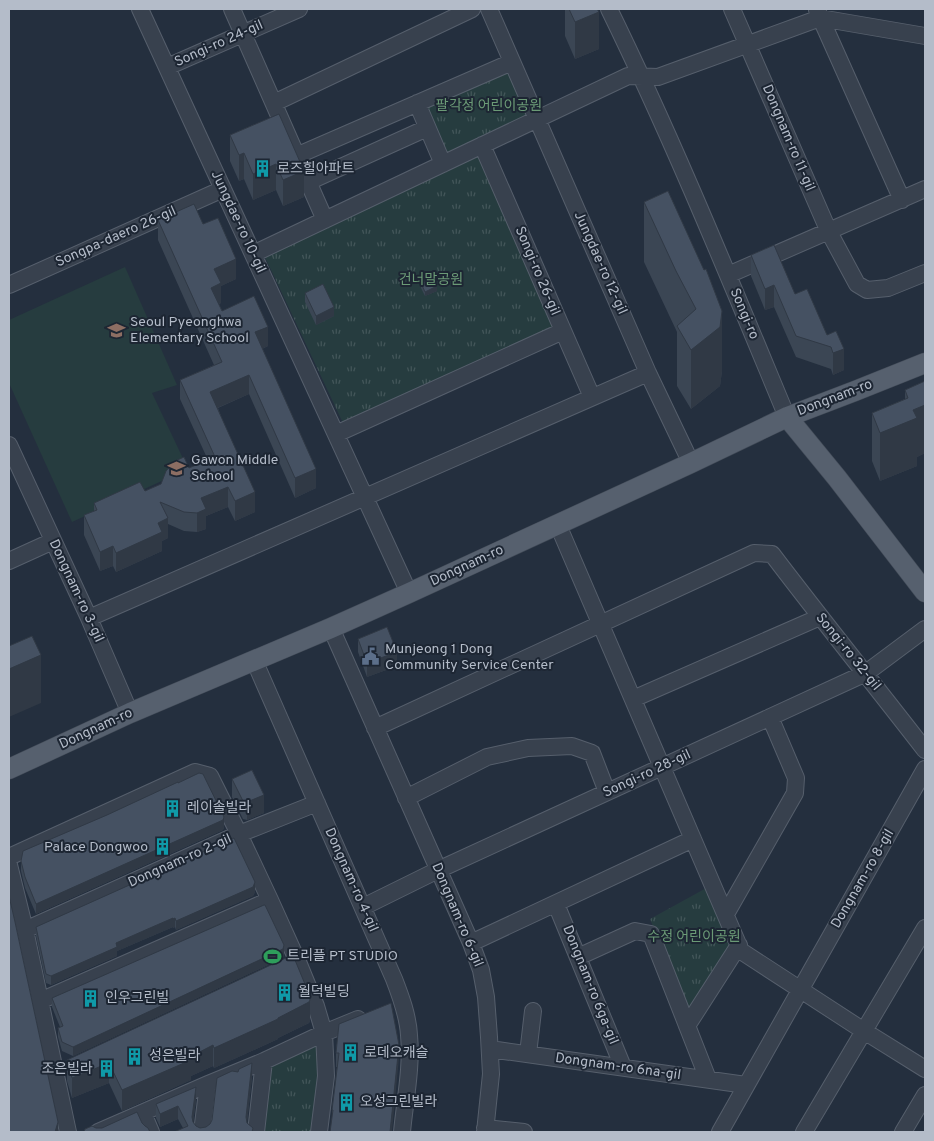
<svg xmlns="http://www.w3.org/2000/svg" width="934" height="1141" viewBox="0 0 934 1141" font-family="Overpass,'Noto Sans KR',sans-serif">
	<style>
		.grass { fill: #263c3f }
		.park { fill: url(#park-tufts) }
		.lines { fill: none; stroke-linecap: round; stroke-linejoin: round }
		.minor-casing { stroke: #565f6c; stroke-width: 18 }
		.major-casing { stroke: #414a57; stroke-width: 21 }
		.minor { stroke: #38414e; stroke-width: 16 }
		.major { stroke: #56606e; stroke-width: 20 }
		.wall { fill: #3b4654 }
		.shaded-wall { fill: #303945 }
		.building { fill: #455162; stroke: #303945 }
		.labels { text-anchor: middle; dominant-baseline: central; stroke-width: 4; stroke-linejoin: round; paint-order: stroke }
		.street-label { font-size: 14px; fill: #b4bcc9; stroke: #1d2633 }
		.park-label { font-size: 14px; fill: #6b9a76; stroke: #1d2633 }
		.poi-label { font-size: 14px; fill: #b4bcc9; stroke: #1d2633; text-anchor: start }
	</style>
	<defs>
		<pattern id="park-tufts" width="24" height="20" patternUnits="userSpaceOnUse" patternTransform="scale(1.25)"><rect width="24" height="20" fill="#263c3f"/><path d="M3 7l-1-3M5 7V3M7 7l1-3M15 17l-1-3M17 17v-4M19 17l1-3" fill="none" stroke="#435659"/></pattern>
	</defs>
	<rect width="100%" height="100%" fill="#242f3e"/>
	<!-- grass -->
	<path class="grass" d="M125,267L177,385L152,393L188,469L72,522L9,383V320Z"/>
	<!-- park -->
	<path class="park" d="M510,66L532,117L444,156L422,105Z
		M481,150L556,328L343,423L264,255Z
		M710,886L734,939L688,1013L650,919Z
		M316,1042L320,1074L313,1132H259L267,1063Z"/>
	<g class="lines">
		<defs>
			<path id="minor" d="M140,9L409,593
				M232,9L325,220
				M489,9L648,373L691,463
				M609,9C674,142 730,280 787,417
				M732,9L829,232L857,284L867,290L888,288L925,273
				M817,10L902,200
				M167,67L299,9
				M274,103L472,9
				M417,103L443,164
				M482,145L592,397
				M296,156L512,62
				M308,182L427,128
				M253,254L628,76L658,77L820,18L925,36
				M728,275L925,189
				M9,285L223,189
				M336,434L563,331
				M9,445L89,618L130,713
				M558,525L741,951L864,1031L925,1069
				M9,561L53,541
				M89,618L648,373
				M331,628L471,943L481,970L486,997L489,1037L491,1074L485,1132
				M254,660L394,979C401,997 408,1016 409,1035C412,1067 405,1100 402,1132
				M633,699L820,617
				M375,728L754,553L772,554C822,620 874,684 925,750
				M406,798L487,757L528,748L572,746L592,753L607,792
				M9,857L195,772L210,776L239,834L270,900L298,962L316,1006L324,1033L326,1076L319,1132
				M9,865L25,930L68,1132
				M556,904L623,1067
				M363,907L438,870L866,673L925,629
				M726,914L795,793L796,778L770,717
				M25,930L239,834L317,803
				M471,943L693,839
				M578,957L635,931L651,934L708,1079
				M40,1001L270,900
				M687,1026L739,945
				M490,1049L746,1085
				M528,1054L533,1011
				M143,1113L151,1132
				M485,1128L524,1132
				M98,1132L208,1084L264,1061L324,1033L358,1019
				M202,1132L208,1084
				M256,1132L264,1061
				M720,1132L925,769
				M804,1132L925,928
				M903,1132L925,1095"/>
			<path id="major" d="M787,417L837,478L925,592
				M9,769L130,713L331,628L409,593L691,463L787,417L855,391L925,363"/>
		</defs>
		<!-- minor casing -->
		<use href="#minor" class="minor-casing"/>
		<!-- major casing -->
		<use href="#major" class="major-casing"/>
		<!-- minor -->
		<use href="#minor" class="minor"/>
		<!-- major -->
		<use href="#major" class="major"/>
	</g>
	<!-- wall -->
	<path class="wall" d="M565,9H597L599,49L575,59L565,36Z
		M279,114L304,197L283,206L276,190L253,200L244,179L239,181L230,161V135Z
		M668,191L722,371L720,386L691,409L677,386V332L644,262V202Z
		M158,220L203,224L236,279L221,286V303L219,304L222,311L268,346L262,349L316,488L295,498L249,394L218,408L255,512L235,521L228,507L206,516V529L197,532L184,531L168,524V538L162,541V551L116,572L113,566L100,571L84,535V515L94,511V503L145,491L161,484L189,468L208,460L180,399V380L214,365L158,240Z
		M751,255L795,294L827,335L844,370L833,375L831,369L796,357L774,307L765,310L751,276Z
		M421,283L437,291L425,296L421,288Z
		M305,293L334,316L316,325L305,302Z
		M925,381V453L917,457V466L880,481L872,461V413L905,399V390Z
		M358,639L397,666L367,677L358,652Z
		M232,779L264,813L247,820L243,819L232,797Z
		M178,783L224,827L223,830L36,914L25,888L21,871V861Z
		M255,892L253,896L176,930L175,927L173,928V927L117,951V956L51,985L46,983L36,936V927Z
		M284,955L283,958L73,1056L62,1051L58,1037V1028L60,1027L52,1007V998Z
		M310,1021L309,1023L278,1038V1039L214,1068L213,1066L191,1076V1080L122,1111L109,1083L72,1098L67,1081V1060Z
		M339,1024L399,1058L332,1120V1110L337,1067H336V1053Z
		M252,1077L247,1122L253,1132L183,1128L178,1119L160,1127L156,1118V1104L196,1100L193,1123L196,1126L200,1128L206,1127L210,1124Z"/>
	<!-- shaded-wall -->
	<path class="shaded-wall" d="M599,12V49L575,59V22Z
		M244,153V179L239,181V155Z
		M276,164V190L253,200V174Z
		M304,171V197L283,206V180Z
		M236,259V279L221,286V303L211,307V288L214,269Z
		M774,285V307L765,310V289Z
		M437,286V291L425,296V292Z
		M334,307V316L316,325V316Z
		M722,311V371L720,386L691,409V350Z
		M268,327V346L255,352V332Z
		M844,349V370L833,375V353Z
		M249,375V394L210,411V392Z
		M925,405V453L917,457V466L880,481V433L913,410Z
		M316,469V488L295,498V478Z
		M228,487V507L206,516V529L197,532V513L201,498Z
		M255,492V512L235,521V501Z
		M168,518V538L162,541V551L116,572V553L158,523Z
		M113,546V566L100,571V552Z
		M397,652V666L367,677V663Z
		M41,655V703L9,717V669Z
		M264,795V813L247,820V802Z
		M224,817V827L223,830L36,914V904Z
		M255,882V892L253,896L176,930V921Z
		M173,918V927L117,951V956L51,985V976L116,943Z
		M175,918V927L173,928V919Z
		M284,945V955L283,958L73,1056V1047Z
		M310,1000V1021L309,1023L278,1038V1039L214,1068V1048L278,1018Z
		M213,1045V1066L191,1076V1080L122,1111V1090Z
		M399,1045V1058L392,1132H390Z
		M109,1063V1083L72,1098V1078Z
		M252,1063V1077L246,1131V1117Z
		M196,1087V1100L192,1131V1117Z
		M178,1106V1119L160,1127V1114Z
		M58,1122V1132H55Z"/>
	<!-- building -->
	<path class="building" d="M569,9H597L599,12L575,22Z
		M279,114L304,171L283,180L276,164L253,174L244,153L239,155L230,135Z
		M668,191L704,270L706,269L722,311L720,327L691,350L677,326L696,309L676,271L644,202Z
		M194,204L203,224L218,218L236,259L214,269L221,283L211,288L222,311L254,296L268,327L255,332L316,469L295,478L249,375L210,392L255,492L235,501L228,487L201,498L206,509L197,513L184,512L160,502L168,518L158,523L162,532L116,553L113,546L100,552L84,515L97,510L94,503L140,482L145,491L161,484L166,471L175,461L184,457L189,468L215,457L180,380L222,362L158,220Z
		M774,245L795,294L807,289L827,335L836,331L844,349L833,353L831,347L796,336L774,285L765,289L751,255Z
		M433,277L437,286L425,292L421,283Z
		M323,284L334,307L316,316L305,293Z
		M925,381V405L913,410L917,418L880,433L872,413L908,398L905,390Z
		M387,627L397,652L367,663L358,639Z
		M32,636L41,655L9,669V646Z
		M252,770L264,795L247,802L243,801L232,779Z
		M199,773L203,774L224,817L223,820L36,904L25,877L21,861L23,851L107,815L178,782V783Z
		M234,838L255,882L253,887L176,921L175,918L173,919V918L150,928L116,943L117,947L51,976L46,974L36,927Z
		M9,896L15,922L58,1122L55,1132H9Z
		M264,905H265L284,945L283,949L73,1047L62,1042L58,1028L63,1026L52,998Z
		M288,957L295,960L307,989L310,1000L309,1002L278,1018V1019L214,1048L213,1045L190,1057L191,1059L190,1060H191L122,1090L109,1063L72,1078L67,1060Z
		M391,1003L399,1045L390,1132H330L333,1110H332L339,1053H336L339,1024Z
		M252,1063L246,1117L247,1123L253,1128L252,1132H174L188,1126L178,1106L160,1114L156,1104L196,1087L192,1117L193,1122L196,1126L200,1128L206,1127L210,1124L212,1120L217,1078L232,1071L238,1072L239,1069Z
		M137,1112L142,1123L145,1126L148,1128L150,1132H84L85,1129L92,1126L96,1128H102Z"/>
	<!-- icons -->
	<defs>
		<symbol id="building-bare" viewBox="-9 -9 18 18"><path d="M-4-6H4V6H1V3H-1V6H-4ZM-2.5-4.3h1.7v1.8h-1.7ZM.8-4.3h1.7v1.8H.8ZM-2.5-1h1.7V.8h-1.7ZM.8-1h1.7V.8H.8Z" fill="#0f9aa8" stroke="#1d2633" stroke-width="2.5" paint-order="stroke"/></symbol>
		<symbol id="school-bare" viewBox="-9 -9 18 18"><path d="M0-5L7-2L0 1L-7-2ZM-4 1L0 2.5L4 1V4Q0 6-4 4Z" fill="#8d6e63" stroke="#1d2633" stroke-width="2.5" paint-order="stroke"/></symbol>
		<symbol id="civic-bare" viewBox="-9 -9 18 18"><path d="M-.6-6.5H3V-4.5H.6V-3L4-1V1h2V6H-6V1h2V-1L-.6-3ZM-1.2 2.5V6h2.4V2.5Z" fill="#5c6f8a" stroke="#1d2633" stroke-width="2.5" paint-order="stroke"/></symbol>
		<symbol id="stadium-bare" viewBox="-9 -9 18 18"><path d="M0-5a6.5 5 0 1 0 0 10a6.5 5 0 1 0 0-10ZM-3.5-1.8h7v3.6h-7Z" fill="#2e9e5b" stroke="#1d2633" stroke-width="2.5" paint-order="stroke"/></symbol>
	</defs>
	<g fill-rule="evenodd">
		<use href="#building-bare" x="250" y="156" width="25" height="25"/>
		<use href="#school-bare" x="104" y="318" width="25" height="25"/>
		<use href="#school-bare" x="164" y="456" width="25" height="25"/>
		<use href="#civic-bare" x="358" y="644" width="25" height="25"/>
		<use href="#building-bare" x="160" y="796" width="25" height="25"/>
		<use href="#building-bare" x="150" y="834" width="25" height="25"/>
		<use href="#stadium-bare" x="260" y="944" width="25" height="25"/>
		<use href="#building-bare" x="272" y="980" width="25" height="25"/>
		<use href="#building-bare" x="78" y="986" width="25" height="25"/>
		<use href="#building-bare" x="338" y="1040" width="25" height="25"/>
		<use href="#building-bare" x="122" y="1044" width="25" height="25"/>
		<use href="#building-bare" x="94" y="1056" width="25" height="25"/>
		<use href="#building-bare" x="334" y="1090" width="25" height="25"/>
	</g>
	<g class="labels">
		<!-- street labels -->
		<g class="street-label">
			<text transform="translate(219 44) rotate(-24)">Songi-ro 24-gil</text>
			<text transform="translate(788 138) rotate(67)">Dongnam-ro 11-gil</text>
			<text transform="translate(238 222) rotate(65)">Jungdae-ro 10-gil</text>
			<text transform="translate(116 237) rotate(-24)">Songpa-daero 26-gil</text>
			<text transform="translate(600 263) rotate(66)">Jungdae-ro 12-gil</text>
			<text transform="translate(537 271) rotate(67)">Songi-ro 26-gil</text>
			<text transform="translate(744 314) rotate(67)">Songi-ro</text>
			<text transform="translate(835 398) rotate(-21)">Dongnam-ro</text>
			<text transform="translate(467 566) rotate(-25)">Dongnam-ro</text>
			<text transform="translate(76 591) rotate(65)">Dongnam-ro 3-gil</text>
			<text transform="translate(848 652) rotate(51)">Songi-ro 32-gil</text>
			<text transform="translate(96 729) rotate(-25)">Dongnam-ro</text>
			<text transform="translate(647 774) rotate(-25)">Songi-ro 28-gil</text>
			<text transform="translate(180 861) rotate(-24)">Dongnam-ro 2-gil</text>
			<text transform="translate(863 879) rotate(-60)">Dongnam-ro 8-gil</text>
			<text transform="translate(351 880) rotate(66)">Dongnam-ro 4-gil</text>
			<text transform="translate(457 915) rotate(67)">Dongnam-ro 6-gil</text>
			<text transform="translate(590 985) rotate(68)">Dongnam-ro 6ga-gil</text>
			<text transform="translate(618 1067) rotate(8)">Dongnam-ro 6na-gil</text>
		</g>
		<!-- park labels -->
		<g class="park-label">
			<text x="489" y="106">팔각정 어린이공원</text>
			<text x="431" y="280">건너말공원</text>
			<text x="694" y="937">수정 어린이공원</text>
		</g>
		<!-- poi labels -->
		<g class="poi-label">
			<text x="277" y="169">로즈힐아파트</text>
			<text x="130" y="322">Seoul Pyeonghwa<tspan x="130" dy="16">Elementary School</tspan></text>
			<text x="191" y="460">Gawon Middle<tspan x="191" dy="16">School</tspan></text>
			<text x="385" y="649">Munjeong 1 Dong<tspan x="385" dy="16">Community Service Center</tspan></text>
			<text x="187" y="808">레이솔빌라</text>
			<text x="148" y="847" text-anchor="end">Palace Dongwoo</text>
			<text x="287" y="956">트리플 PT STUDIO</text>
			<text x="298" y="992">월덕빌딩</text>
			<text x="105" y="998">인우그린빌</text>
			<text x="364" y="1053">로데오캐슬</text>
			<text x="149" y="1056">성은빌라</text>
			<text x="93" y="1069" text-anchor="end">조은빌라</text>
			<text x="360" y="1102">오성그린빌라</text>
		</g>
	</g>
	<!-- border -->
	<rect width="934" height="1141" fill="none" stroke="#b4bcc9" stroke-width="20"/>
</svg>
